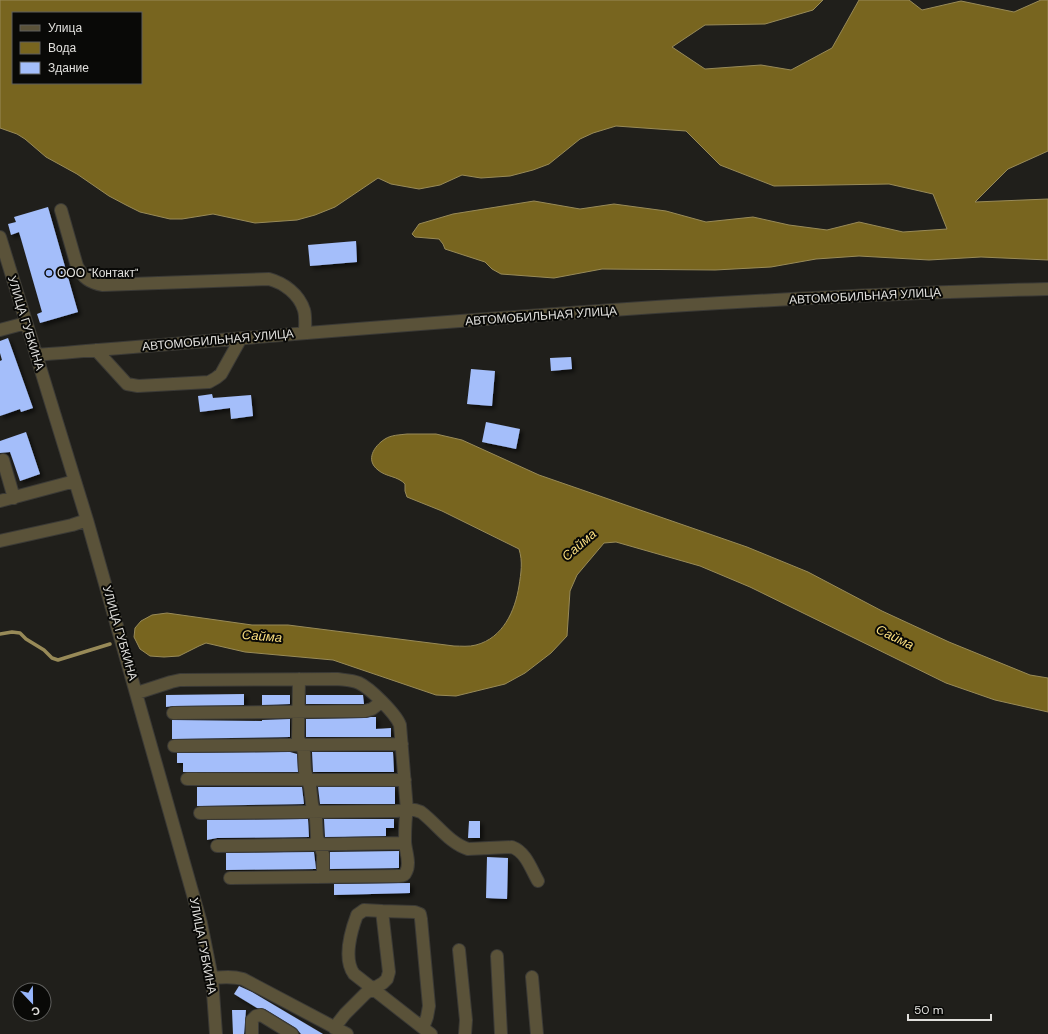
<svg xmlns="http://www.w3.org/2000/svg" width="1048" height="1034" viewBox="0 0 1048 1034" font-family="'DM Sans',sans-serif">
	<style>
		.water { fill: #78651f; stroke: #988a58; fill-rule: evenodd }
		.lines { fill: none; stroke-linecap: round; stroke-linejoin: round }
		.stream { stroke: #988a58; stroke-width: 3.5 }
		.building { fill: #a4befa; filter: url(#shadow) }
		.minor-casing { stroke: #3b3a36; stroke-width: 14 }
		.minor { stroke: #5a5239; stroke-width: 12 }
		.poi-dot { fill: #97b6fd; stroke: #090907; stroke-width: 1.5 }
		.labels { text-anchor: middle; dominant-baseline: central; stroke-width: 4; stroke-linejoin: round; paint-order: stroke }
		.poi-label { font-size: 12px; fill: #e1e0dd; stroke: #090907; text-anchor: start }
		.street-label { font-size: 12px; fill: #e1e0dd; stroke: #090907 }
		.water-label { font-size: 13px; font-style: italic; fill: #fbdf7f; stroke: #090907 }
	</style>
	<defs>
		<filter id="shadow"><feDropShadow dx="3" dy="3" stdDeviation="2" flood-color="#0009"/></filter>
	</defs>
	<rect width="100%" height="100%" fill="#201f1b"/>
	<!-- water -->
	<path class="water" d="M0,0H823L813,10L765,24L705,25L672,47L705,69L761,65L791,70L832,48L859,0H909L922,10L961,1L1014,12L1041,0H1048V151L1008,169L975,202L1048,199V260L981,257L929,260L859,256L816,259L771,267L715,270L602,269L554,278L501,274L492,269L485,262L445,249L443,244L439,239L415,237L412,234L419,224L453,214L534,201L580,209L614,204L666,211L706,222L753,217L789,225L827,230L859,222L903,232L947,229L933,194L889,184L774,186L720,165L686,131L616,126L593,133L580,139L549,164L533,170L510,176L481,178L462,175L440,185L419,189L391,184L378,178L335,207L315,215L297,220L255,223L213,214L182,219H170L140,212L126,205L109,196L77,174L46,157L25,139L17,134L0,128ZM13,13H141V83H13Z
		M407,434H436L462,440L539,475L747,547L808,572L882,611L949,642L1030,675L1048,678V712L995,700L946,683L750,587L700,566L616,542L604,543L577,575L570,591L567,636L551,653L525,673L505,684L456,696L436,695L333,660L245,652L206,643L199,646L179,656L164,657L150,656L140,649L134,637L135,628L141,621L152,615L167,613L252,625H288L454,646C461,646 469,647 476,645C503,638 515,611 519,586C521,573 523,562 519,549L442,511L407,497L405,491V484C398,476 386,477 378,470C365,460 374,446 385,439C391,435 399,435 407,434Z"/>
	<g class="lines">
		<!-- stream -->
		<path class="stream" d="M0,634L12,632L20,633L26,639L44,650L52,658L58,660L110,644"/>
	</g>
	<!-- building -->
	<path class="building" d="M48,207L78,312L40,323L37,314L42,312L19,232L11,235L8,224L16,222L14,217Z
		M356,241L357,262L310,266L308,245Z
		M8,338L33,408L21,412L20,409L0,416V361L2,360L0,353V341Z
		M571,357L572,369L551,371L550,358Z
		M471,369L495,371L492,406L467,404Z
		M212,394L213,398L251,395L253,416L231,419L230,408L200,412L198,396Z
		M486,422L520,429L516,449L482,442Z
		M26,432L40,474L20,481L10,452L0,453V441Z
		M244,694V705L173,706L166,707V695Z
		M262,695H290V704L262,705Z
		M306,695H363L364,704H306Z
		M371,717H376V729L391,728V737H306V719L365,718Z
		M290,719V737L172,739V720L262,721V720Z
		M290,752L297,754L298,772H183V763H177V753Z
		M312,752H393L394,772H313Z
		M197,787H302L304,804L197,806Z
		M318,787H395V804H320Z
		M308,819L309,837L217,838L207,840V820Z
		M324,819H394V828H386V836L325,837Z
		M469,821H480V838H468Z
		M399,851V868L330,869V852Z
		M314,852L316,869L226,870V853Z
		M487,857L508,858L507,899L486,898Z
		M410,883V893L334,895V884Z
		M239,986L252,992L323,1034H301L296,1028L265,1009L257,1008L234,994Z
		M232,1010H246L244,1034H233Z"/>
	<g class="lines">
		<defs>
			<path id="minor" d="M61,210L77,266C83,278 90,283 103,285L269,279C284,283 299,294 304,310C306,317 305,326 305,333
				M0,237L87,520L201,923L212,978L216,1034
				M0,330L26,323
				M96,350L127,384L138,386L209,382L216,378L221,374L241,338
				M36,355C373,328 710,297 1048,289
				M3,460L14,498
				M0,501L75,481
				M0,541L72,525L87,520
				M299,679L298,738L304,752L305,771L310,787L312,804L316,819L317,837L323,854V877
				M137,693L171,682L180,680L337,679C344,680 352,680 359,683C370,688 396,714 400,725L407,810H415L421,812C437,824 449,843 468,849L512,847C526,852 531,869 538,881
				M173,713L365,711L372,709L381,702
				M174,746L402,744
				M187,779L405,780
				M200,813L396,811L407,810C405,820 405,830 405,841C405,850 411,863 406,872C405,875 402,876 399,876L230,878
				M217,846L405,843
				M382,911L364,910L357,915C351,931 343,959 354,974L423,1028
				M459,950L466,1020L465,1034
				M497,956L501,1034
				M532,977L537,1034
				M212,978C223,977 232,976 243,979L347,1034
				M334,1028L345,1014L366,993L383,983L387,979L389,972L382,911L415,912L420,914L421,919L429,1006L427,1017L423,1028L431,1034
				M252,1034V1020L256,1016L261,1015L292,1034"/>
		</defs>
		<!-- minor casing -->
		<use href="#minor" class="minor-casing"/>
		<!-- minor -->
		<use href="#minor" class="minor"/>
	</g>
	<!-- markers -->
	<circle class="poi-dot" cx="49" cy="273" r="4"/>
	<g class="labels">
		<!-- poi labels -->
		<g class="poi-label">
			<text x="57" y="273">ООО "Контакт"</text>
		</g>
		<!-- street labels -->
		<g class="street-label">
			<text transform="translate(865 296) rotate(-3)">АВТОМОБИЛЬНАЯ УЛИЦА</text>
			<text transform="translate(541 316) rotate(-4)">АВТОМОБИЛЬНАЯ УЛИЦА</text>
			<text transform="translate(26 323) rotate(73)">УЛИЦА ГУБКИНА</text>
			<text transform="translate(218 340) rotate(-5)">АВТОМОБИЛЬНАЯ УЛИЦА</text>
			<text transform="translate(120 633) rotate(74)">УЛИЦА ГУБКИНА</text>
			<text transform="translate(203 946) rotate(79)">УЛИЦА ГУБКИНА</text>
		</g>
		<!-- water labels -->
		<g class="water-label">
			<text transform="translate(579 545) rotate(-41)">Сайма</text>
			<text transform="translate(262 636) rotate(5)">Сайма</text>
			<text transform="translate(895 637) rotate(26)">Сайма</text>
		</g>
	</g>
	<!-- legend -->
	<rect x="12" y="12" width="130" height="72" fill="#090907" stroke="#5f5f5d"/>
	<rect x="20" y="25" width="20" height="6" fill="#5a5239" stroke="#5f5f5d"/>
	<text x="48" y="32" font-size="12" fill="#e1e0dd">Улица</text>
	<rect x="20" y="42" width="20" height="12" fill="#78651f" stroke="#5f5f5d"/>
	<text x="48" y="52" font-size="12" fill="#e1e0dd">Вода</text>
	<rect x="20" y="62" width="20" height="12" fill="#a4befa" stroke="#5f5f5d"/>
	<text x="48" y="72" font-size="12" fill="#e1e0dd">Здание</text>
	<!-- north arrow -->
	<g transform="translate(32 1002) rotate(158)"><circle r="19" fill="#090907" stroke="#5f5f5d"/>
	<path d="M0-3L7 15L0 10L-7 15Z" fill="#97b6fd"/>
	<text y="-6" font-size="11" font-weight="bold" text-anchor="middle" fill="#e1e0dd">С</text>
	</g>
	<!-- scale -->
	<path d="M908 1014v6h83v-6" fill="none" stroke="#e1e0dd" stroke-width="2"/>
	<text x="914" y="1014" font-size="12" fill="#e1e0dd" stroke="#090907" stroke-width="3" paint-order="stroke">50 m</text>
</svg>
